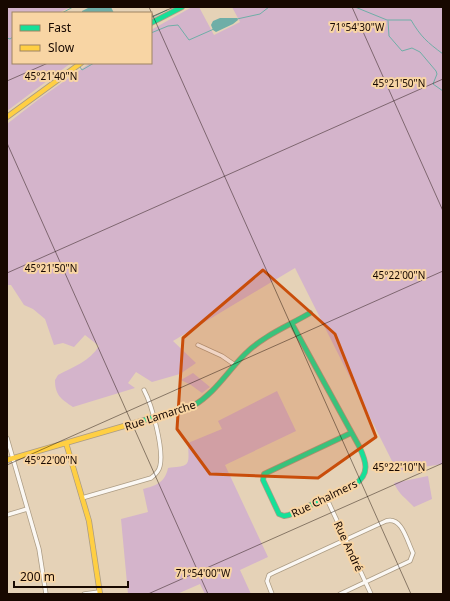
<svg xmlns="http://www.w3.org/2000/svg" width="450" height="601" viewBox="0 0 450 601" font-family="'Noto Sans',sans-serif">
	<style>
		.green { fill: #d4b4cb }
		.water { fill: #6faea7 }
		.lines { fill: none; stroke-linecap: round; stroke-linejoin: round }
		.stream { stroke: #6faea7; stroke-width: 1 }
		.street-casing { stroke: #ac9c84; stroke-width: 5 }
		.fast-casing { stroke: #ac9c84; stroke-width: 6 }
		.slow-casing { stroke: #ac9c84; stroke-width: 6 }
		.street { stroke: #fbf8f4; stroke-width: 3.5 }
		.fast { stroke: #16e098; stroke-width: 4.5 }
		.slow { stroke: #ffcf43; stroke-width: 4.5 }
		.marked { fill: #c94d0a; fill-opacity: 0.2; stroke: #c94d0a; stroke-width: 3; stroke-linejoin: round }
		.ticks { fill: none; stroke: #170800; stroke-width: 1; stroke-opacity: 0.45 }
		.labels { text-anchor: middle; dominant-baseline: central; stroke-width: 4; stroke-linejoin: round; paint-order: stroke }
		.street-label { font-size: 11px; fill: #170800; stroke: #f8d5a4 }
		.ticks-label { font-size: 10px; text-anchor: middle; fill: #170800; stroke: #f8d5a4; stroke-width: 4; stroke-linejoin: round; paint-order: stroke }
	</style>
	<rect width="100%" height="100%" fill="#e5d2b7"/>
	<!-- green -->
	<path class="green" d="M7,7H71L58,13H13V63H71L7,111Z
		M192,7H199L214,35L240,22L232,7H443V464L397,471L295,268L173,341L196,363L180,374L152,382L136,372L128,383L135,388L73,407C61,399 55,395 55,380L58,375C73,367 90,361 99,346L85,335L74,347L63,343L54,345L45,319L33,309L24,305L11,285H7V124L39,99L90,63H151V30Z
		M193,373L210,387L202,393L191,385L181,380Z
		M277,391L296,431L225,465L268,557L240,570L251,594H205L200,584L177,594H128L121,519L148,512L143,489C155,486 165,483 168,468C191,466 189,466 188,443L222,429L218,421Z
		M428,476L432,499L414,507C406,498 399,495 394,483Z"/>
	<!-- water -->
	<path class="water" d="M90,7H111L114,13H82V11Z
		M220,18H237L238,20L233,24L216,32L213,30L211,25L213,21Z"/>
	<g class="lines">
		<!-- stream -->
		<path class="stream" d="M355,7L387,20H411C421,37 427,42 443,54
			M62,13L73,7
			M151,18L167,10
			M237,19L260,14L269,7
			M388,21L389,36L402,51L412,48L420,52L436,71L437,74L433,84L443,91
			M151,33L168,26L178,25L189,40L214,29
			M7,38L10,39L13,37
			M80,67L82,70L94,63"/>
		<defs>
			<path id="street" d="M198,345L222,356L235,365
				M7,438L39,549L46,594
				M326,497L371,594
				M82,498L151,478C155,475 159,471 160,466C164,449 152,405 144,390
				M7,515L27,509
				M84,594L99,592
				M272,594L267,581L269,575L273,573L386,521C402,516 407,541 413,553L410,561L340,594"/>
			<path id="fast" d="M151,23L182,7
				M292,324L359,446C366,461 371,474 354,485L289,515L284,516L279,514L263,480L264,474L351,433
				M131,424L193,406C215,393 227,372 245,354C263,336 288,326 310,313"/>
			<path id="slow" d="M7,117L81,63
				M66,443L89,521L100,594
				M7,460L131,424"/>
		</defs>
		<!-- street casing -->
		<use href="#street" class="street-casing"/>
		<!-- fast casing -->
		<use href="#fast" class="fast-casing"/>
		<!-- slow casing -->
		<use href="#slow" class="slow-casing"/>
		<!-- street -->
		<use href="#street" class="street"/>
		<!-- fast -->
		<use href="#fast" class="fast"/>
		<!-- slow -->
		<use href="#slow" class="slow"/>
	</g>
	<!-- marked area -->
	<path class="marked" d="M263,270L335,334L376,437L318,478L210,474L177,429L183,338Z"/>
	<!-- ticks -->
	<path class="ticks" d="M149,7L411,594M352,7L443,211M151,17L174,7M7,81L48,63M7,143L208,594M7,273L443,79M7,465L443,271M148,594L443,463"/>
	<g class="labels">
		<!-- street labels -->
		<g class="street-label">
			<text transform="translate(160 415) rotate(-18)">Rue Lamarche</text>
			<text transform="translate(324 498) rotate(-26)">Rue Chalmers</text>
			<text transform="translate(349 546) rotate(65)">Rue André</text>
		</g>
	</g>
	<g class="ticks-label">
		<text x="357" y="31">71°54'30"W</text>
		<text x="51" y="80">45°21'40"N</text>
		<text x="399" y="87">45°21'50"N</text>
		<text x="51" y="272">45°21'50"N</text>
		<text x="399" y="279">45°22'00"N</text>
		<text x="51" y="464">45°22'00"N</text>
		<text x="399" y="471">45°22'10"N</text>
		<text x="203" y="577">71°54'00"W</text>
	</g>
	<!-- border -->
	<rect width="450" height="601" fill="none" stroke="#170800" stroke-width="16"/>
	<!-- legend -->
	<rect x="12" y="12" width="140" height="52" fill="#f8d5a4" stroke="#9e8362"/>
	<rect x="20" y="25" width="20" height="6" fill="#16e098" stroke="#9e8362"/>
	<text x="48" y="32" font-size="12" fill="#170800">Fast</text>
	<rect x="20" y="45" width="20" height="6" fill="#ffcf43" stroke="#9e8362"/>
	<text x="48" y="52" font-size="12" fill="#170800">Slow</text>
	<!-- scale -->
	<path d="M14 581v6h114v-6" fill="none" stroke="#170800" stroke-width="2"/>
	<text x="20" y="581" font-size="12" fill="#170800" stroke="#f8d5a4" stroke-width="3" paint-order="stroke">200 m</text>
</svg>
